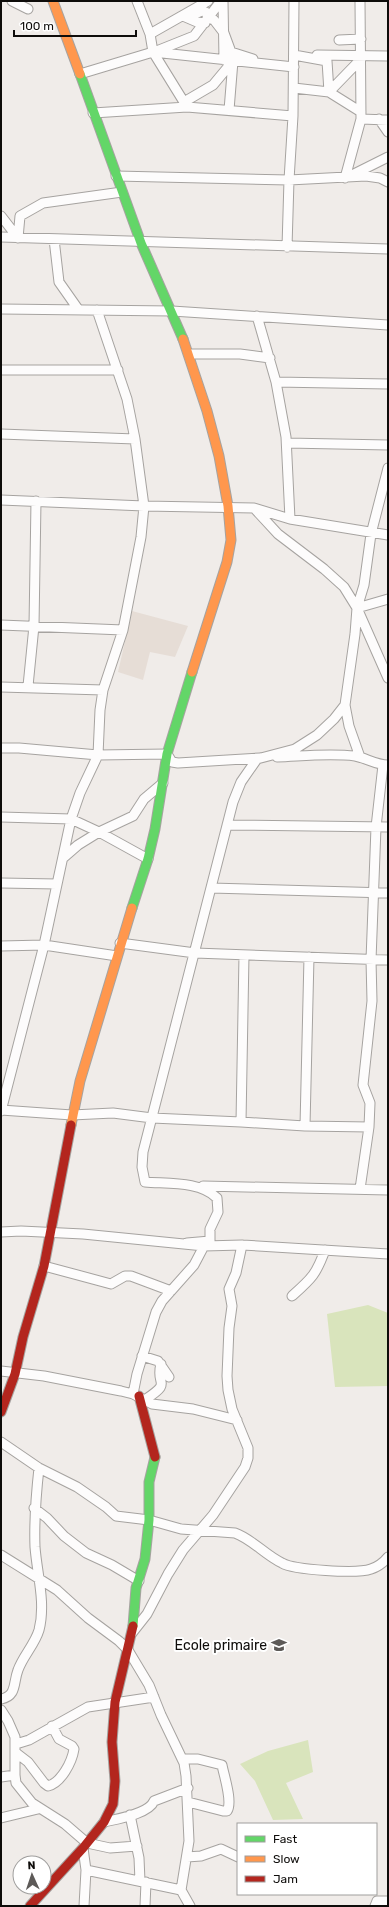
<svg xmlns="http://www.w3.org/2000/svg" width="389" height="1907" viewBox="0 0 389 1907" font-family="Rubik,sans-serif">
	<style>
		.built { fill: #e6ddd6 }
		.green { fill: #d9e4bc }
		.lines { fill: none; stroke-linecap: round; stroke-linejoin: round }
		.street-casing { stroke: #a6a3a0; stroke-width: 11 }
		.fast-casing { stroke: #a6a3a0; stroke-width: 11 }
		.slow-casing { stroke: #a6a3a0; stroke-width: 11 }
		.jam-casing { stroke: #a6a3a0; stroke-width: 11 }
		.street { stroke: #fdfcfc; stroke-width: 9 }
		.fast { stroke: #63d668; stroke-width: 9 }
		.slow { stroke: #ff974d; stroke-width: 9 }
		.jam { stroke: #b3261e; stroke-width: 9 }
		.labels { text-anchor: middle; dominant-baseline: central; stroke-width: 4; stroke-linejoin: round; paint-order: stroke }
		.poi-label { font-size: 14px; fill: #0e0c0a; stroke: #fff; text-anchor: end }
	</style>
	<rect width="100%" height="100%" fill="#f0ece9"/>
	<!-- built -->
	<path class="built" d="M132,611L188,626L175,657L150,652L143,680L118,672Z"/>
	<!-- green -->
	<path class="green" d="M368,1305L388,1313V1386L335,1387L327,1314Z
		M308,1740L313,1772L286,1783L303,1819L273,1820L255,1781L240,1764L268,1751Z"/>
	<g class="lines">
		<defs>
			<path id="street" d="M12,1L28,9
				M137,1L150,34L153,52L187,107
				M223,1L224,60
				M205,23L197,22L183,16H191L202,11L206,12L208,18L214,20L224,33L231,52L253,59
				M150,34L208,1
				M339,40L361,39
				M154,52L194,36L221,1
				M294,55L327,61L329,92L361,112
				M317,55L388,56
				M80,74L153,52L294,67
				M294,88L329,92L361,59
				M184,102L213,85L233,61L229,110
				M93,113L187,107L293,116
				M361,119L388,120
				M379,119L388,132
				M116,176L289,180L366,176L380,178L388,182
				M350,176L388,157
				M345,178L361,119L360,1
				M1,216L18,238
				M1,237L388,249
				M18,238L20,216L43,203L122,192
				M54,239L59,282L78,309
				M287,247L289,180L293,116L294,1
				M1,309L172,311L388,325
				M257,316L276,382L286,437L290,519
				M189,354H240L270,358
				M1,370H118
				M276,382L388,384
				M1,434L135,439
				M287,443L388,445
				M388,468L371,534L364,585L357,608L388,678
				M1,500L144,506L254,508L290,519L388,535
				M357,608L388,599
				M1,625L123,630
				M28,686L34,626L36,501
				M1,687L103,690
				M345,705L349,726L360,757
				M1,748H19L98,755L167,754L172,762L178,763L260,758
				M277,757C303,756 329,753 355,756C366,758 376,765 388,765
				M1,817L71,819L99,832L133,816L144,799L163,783
				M227,825L388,827
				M63,858L78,845L99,832L148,859
				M1,883L57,884
				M211,888L388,893
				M120,943L195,953L388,960
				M1,946L44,945L117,956
				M1,1110L72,1115L113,1113L152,1118L241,1122L305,1126L369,1127
				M1,1111L44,945L71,819L80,793L98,755L100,710L103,690L123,630L141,537L144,506L135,439L127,399L97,310
				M241,1122L244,955
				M305,1126L309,957
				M203,1186L388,1190
				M360,1189L369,1127L370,1103L363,1085L372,1001L371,960L376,827L383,765
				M1,1232L21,1231L83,1234L204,1246L242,1245L388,1254
				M187,1243L210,1241V1229L218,1212L217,1198C200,1181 168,1184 145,1182L142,1167L143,1152L233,802L241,782L257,759L295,749L317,735L334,719L345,705L355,634L357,608L344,587L324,569L278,534L254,508
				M44,1266L111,1284L125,1276H131L171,1291
				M292,1296C311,1279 316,1275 325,1250
				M142,1356L158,1361L169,1377
				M1,1371L44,1376L121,1391L133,1394L152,1404L193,1409L237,1420
				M133,1394L137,1374L156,1312L162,1301L194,1265L204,1246
				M146,1399C173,1381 155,1386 161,1364
				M1,1442L39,1468L77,1487L106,1507L116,1516L149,1520L181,1529L235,1533C252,1539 265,1555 282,1563C294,1570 357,1574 371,1569C377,1567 384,1562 388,1557
				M34,1508L47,1518L64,1536L86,1553L112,1565L139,1581
				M1,1555L57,1590L88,1618L119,1641L128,1650L149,1685L161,1715L184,1763L186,1776L189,1841L181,1890L190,1906
				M132,1633L147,1614L168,1574L183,1550L213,1515L245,1467L248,1458V1448L232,1409L228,1390L227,1376L229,1328L232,1306L229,1289L236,1273L242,1245
				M1,1699C17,1696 13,1683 18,1670C23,1656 35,1644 39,1630C46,1603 37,1574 35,1547C34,1520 36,1495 39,1468
				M1,1710L8,1721L15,1737V1775L16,1783L32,1803L65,1824L87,1843L110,1848L137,1846
				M16,1744L29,1740L88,1707L154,1697
				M15,1752L28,1762L44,1783L48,1786C61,1783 72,1762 74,1749L72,1746L59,1739L52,1726
				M182,1759H198L222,1765C224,1776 233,1802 227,1811H223L188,1802
				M1,1777L15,1775
				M130,1815L139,1858L140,1881
				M1,1818L38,1809
				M104,1822C117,1819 149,1814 154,1801L188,1788
				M83,1848L86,1870L84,1906
				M187,1857L201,1856L221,1849L238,1857
				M86,1870L181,1890
				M145,1906L146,1882
				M375,1906L377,1901H388"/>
			<path id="fast" d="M80,74L141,243L183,339
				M132,908L148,859L155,829L167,754L192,672
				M133,1626L136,1588L145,1559L149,1520V1482L155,1457"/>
			<path id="slow" d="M53,1L80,74
				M183,339L207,411L219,456L228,506L231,540L227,562L192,672
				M71,1125L80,1081L132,908"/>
			<path id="jam" d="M139,1396L155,1457
				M1,1412L15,1374L23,1337L44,1266L71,1125
				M30,1906L83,1848L104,1822L113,1804L115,1781L112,1742L115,1702L133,1626"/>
		</defs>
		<!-- street casing -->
		<use href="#street" class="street-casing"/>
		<!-- fast casing -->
		<use href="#fast" class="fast-casing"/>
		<!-- slow casing -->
		<use href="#slow" class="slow-casing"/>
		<!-- jam casing -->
		<use href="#jam" class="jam-casing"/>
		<!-- street -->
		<use href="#street" class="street"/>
		<!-- fast -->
		<use href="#fast" class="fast"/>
		<!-- slow -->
		<use href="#slow" class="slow"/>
		<!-- jam -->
		<use href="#jam" class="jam"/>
	</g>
	<!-- icons -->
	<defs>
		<symbol id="school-bare" viewBox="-9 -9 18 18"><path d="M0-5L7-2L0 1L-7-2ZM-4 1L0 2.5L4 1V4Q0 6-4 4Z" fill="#5d5a58" stroke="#fff" stroke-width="2.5" paint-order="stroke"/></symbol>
	</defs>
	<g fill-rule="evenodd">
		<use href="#school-bare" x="268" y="1634" width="22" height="22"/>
	</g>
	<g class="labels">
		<!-- poi labels -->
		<g class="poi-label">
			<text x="267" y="1645">Ecole primaire</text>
		</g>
	</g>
	<!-- border -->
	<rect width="389" height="1907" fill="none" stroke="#0e0c0a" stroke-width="4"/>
	<!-- legend -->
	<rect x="237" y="1823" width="140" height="72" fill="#ffffff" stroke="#9f9e9d"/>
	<rect x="245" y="1836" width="20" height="6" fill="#63d668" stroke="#9f9e9d"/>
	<text x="273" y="1843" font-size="12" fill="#0e0c0a">Fast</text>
	<rect x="245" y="1856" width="20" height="6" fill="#ff974d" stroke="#9f9e9d"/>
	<text x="273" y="1863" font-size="12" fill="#0e0c0a">Slow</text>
	<rect x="245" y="1876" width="20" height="6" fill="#b3261e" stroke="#9f9e9d"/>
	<text x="273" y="1883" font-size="12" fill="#0e0c0a">Jam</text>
	<!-- north arrow -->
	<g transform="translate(32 1875) rotate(357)"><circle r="19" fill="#ffffff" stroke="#9f9e9d"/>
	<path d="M0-3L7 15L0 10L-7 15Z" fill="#5d5a58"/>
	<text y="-6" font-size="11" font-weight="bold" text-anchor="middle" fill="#0e0c0a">N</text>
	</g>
	<!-- scale -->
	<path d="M14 30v6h122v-6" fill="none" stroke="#0e0c0a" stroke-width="2"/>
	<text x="20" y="30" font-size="12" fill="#0e0c0a" stroke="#ffffff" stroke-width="3" paint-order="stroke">100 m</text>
</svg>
